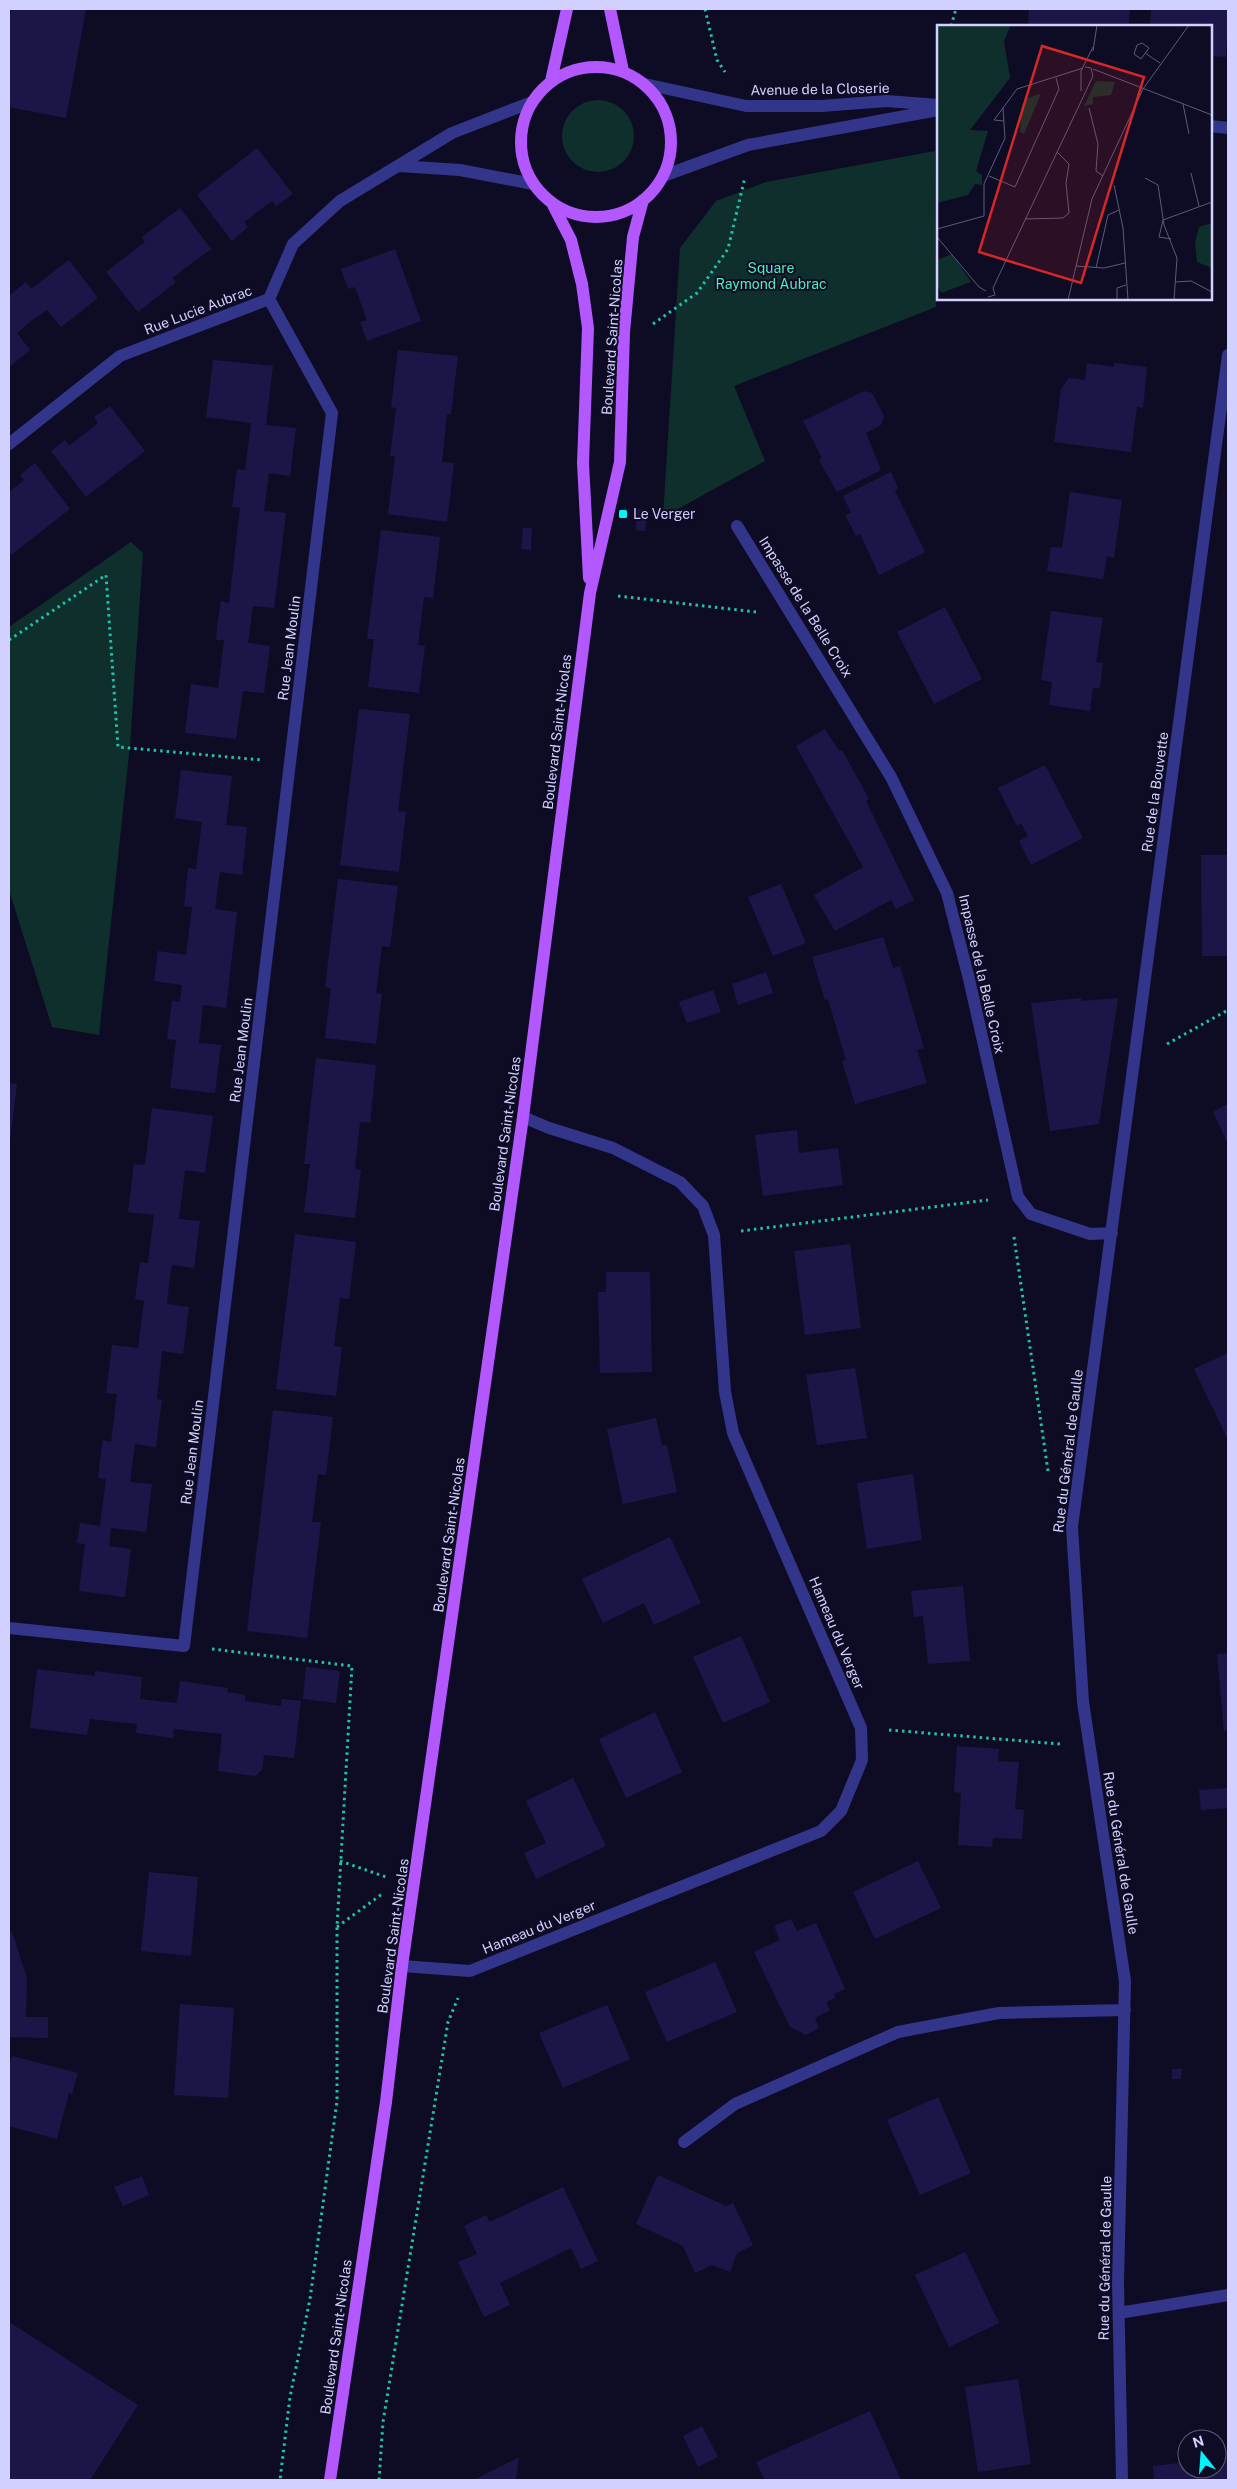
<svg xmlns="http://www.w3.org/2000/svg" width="1237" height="2489" viewBox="0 0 1237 2489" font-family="'Public Sans',sans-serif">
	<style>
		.green { fill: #0e2f2c }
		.building { fill: #1c1648 }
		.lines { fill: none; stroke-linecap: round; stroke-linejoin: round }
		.path { stroke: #21c1ac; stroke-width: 3; stroke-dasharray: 2.5 4; stroke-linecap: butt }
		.minor { stroke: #323589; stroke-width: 12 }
		.major { stroke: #b357ff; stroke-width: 12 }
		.poi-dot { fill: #00f4fb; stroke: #0e0c25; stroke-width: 2 }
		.labels { text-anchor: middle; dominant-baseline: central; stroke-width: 4; stroke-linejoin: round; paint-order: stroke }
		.street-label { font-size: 14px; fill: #d1d0ff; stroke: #0e0c25 }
		.park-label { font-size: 14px; fill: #4fecb9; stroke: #0e0c25 }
		.poi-label { font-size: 14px; fill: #d1d0ff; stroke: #0e0c25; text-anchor: start }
		.inset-road { fill: none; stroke: #5c5a7c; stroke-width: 1 }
		.view { fill: #d62828; fill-opacity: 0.15; stroke: #d62828; stroke-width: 2.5 }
		.inset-edge { fill: none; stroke: #d1d0ff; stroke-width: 2.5 }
	</style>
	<rect width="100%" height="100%" fill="#0e0c25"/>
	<!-- green -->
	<path class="green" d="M562 136a36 36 0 1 1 72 0a36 36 0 1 1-72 0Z
		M935,151L936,307L734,386L765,461L663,517L680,248L716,201L766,182Z
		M131,542L143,553L130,745L99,1035L52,1027L9,890V627Z"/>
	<!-- building -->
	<path class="building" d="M11,9H86L66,118L9,107V23Z
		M1029,9H1130L1129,26H1028Z
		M1151,9H1228L1226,57L1211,56V26H1150Z
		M257,148L293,194L276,206L272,201L244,222L248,227L232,241L197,195Z
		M180,208L211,249L172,278L176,282L138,312L106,272L145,242L142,237Z
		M395,249L421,321L367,341L360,322L367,320L355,287L348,289L341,269Z
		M69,260L98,298L61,327L47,310L31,321L17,333L30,350L9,367V296L26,282L31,289Z
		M398,350L458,356L451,414H447L442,462L454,463L447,522L388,514L395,456H390L396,408L391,407Z
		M213,360L273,366L266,425L296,428L290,476L269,473L264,511L286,513L280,561L274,608L253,606L248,643L270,646L264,693L243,691L236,739L185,733L191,684L218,688L224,640H216L218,621L221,601L229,603L240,508L232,507L237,469L245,470L251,423L206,417Z
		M1087,363L1114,367V363L1147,367L1143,408L1137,407L1131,452L1054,442L1061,389L1069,378L1085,380Z
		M864,391L872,393L884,416L881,425L866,433L881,470L837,492L819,460L822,458L803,421Z
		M110,406L145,451L86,497L51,451L65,440L69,446L98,423L94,417Z
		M35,463L70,509L11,555L9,552V492L24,480L20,475Z
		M891,472L898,488L895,491L925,552L879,575L860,534L856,536L845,515L851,513L843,496Z
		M1070,492L1122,500L1114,558L1107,556L1103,579L1047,571L1051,547L1062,548Z
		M637,509L647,510L645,531L636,530Z
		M523,528H532L531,550L521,549Z
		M381,530L440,537L433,598L424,597L418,645L425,646L419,693L368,687L374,639H367Z
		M945,607L982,679L934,704L897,632Z
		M1051,611L1103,618L1096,662L1103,663L1100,688H1093L1090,711L1049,705L1052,682L1041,680Z
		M359,709L410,714L398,811L406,812L399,872L340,865Z
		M825,729L839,751L842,750L869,799L866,801L914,900L896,909L891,900L835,931L814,895L863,867L796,746Z
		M1045,765L1083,838L1031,865L1019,841L1028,836L1021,823L1017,826L998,788Z
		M181,770L232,776L226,825L247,827L242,875L220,872L215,909L237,912L226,1008L203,1005L199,1043L221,1045L215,1093L170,1088L176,1040L167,1039L172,1001L180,1002L182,985L154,981L158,951L186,955L192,907L184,906L188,868L196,869L202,822L175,818Z
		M1201,855H1228V956H1202Z
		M338,879L398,886L390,947L382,946L376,993L382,994L376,1044L325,1038L331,988L325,987Z
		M781,884L806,943L773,956L748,897Z
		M883,937L893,968L900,966L924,1048L917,1050L927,1083L855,1104L842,1061L846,1060L828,999L825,1000L812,957Z
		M766,972L773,993L738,1005L732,984Z
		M713,990L721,1012L687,1023L679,1002Z
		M1081,998V1001L1118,998L1099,1124L1050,1131L1031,1003Z
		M316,1058L376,1065L370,1123L360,1122L355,1169L361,1170L355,1218L304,1212L310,1164H304Z
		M9,1083L17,1084L10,1141L9,1140Z
		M1228,1104V1144L1213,1112Z
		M152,1108L213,1116L205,1173L185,1170L179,1219L200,1221L194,1268L172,1265L169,1284L167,1304L189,1307L183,1354L162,1351L157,1399L162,1400L156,1447L135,1444L130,1482L152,1484L146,1532L111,1528L109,1546L131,1549L125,1597L79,1591L85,1544L77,1543L80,1523L100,1526L106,1479L98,1478L100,1459L103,1440L111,1442L117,1394L106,1393L112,1345L138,1348L144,1301L135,1299L140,1262L148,1263L154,1215L128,1212L134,1164L145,1165Z
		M797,1130L799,1153L838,1148L843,1185L763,1196L755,1135Z
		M295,1234L356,1242L349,1299L340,1298L334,1346L342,1347L336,1396L276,1389Z
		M850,1244L861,1328L805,1335L794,1251Z
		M606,1272H650L652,1372L600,1373L598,1292H606Z
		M1228,1353V1440L1194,1369Z
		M855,1368L867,1438L817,1445L806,1375Z
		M273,1410L333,1417L326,1475L318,1474L312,1522H321L307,1638L247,1631Z
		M656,1418L662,1445H667L677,1492L623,1504L607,1429Z
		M913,1474L922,1540L867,1549L857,1483Z
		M670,1537L701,1603L654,1625L644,1603L603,1623L582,1579Z
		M963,1586L970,1661L928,1664L923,1616L914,1617L911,1591Z
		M741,1636L770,1702L723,1723L693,1657Z
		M1228,1653V1730L1224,1731L1217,1654Z
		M306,1667L340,1671L336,1703L303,1699Z
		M37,1669L95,1676V1671L142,1677L140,1699L177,1703L180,1681L228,1688L227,1692L245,1695V1701L281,1706L282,1699L301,1701L294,1758L264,1755L262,1770L255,1776L218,1771L222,1734L174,1729L173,1738L136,1733L137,1724L90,1719L87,1735L30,1728Z
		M655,1712L682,1772L626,1798L599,1739Z
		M957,1746L999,1749L998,1761L1019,1762L1015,1809L1024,1810L1022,1839L993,1838L992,1847L958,1845L961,1793L954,1792Z
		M573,1778L606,1846L536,1879L524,1853L546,1843L526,1801Z
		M1228,1788V1808L1201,1810L1199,1790Z
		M918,1861L941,1908L875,1939L853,1892Z
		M149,1872L198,1877L191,1956L141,1951Z
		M791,1919L797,1931L816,1923L845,1989L834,1994L835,1998L826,2002L830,2010L815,2018L819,2028L806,2035L790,2027L754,1952L780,1940L774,1926Z
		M12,1932L27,1978L26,2017H48V2038L9,2037V1933Z
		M715,1962L737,2012L667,2042L645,1992Z
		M180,2004L234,2008L228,2098L174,2095Z
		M607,2005L630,2059L563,2088L539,2033Z
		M12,2056L78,2073L72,2094L69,2093L57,2139L9,2126V2066Z
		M1172,2069H1182L1181,2079H1172Z
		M938,2097L971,2173L920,2195L887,2120Z
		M658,2175L726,2206L733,2203L753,2245L737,2253L730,2272L712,2265L695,2273L683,2246L636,2224Z
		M142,2176L149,2195L123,2206L114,2187Z
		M563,2187L598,2261L581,2269L571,2248L500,2283L510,2305L484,2317L458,2262L477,2254L464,2226L486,2215L490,2222Z
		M965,2252L999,2323L949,2347L915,2275Z
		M9,2322L138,2405L90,2480H9Z
		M1018,2379L1031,2464L978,2472L965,2387Z
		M870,2411L901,2480H765L756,2462Z
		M702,2426L718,2457L698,2467L683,2436Z
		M519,2457L516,2480H473L478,2478Z
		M1228,2457V2480H1154L1153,2466L1187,2462V2469H1217V2458Z"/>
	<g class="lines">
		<!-- path -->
		<path class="path" d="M705,9L717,60L725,72
			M951,26L956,9
			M653,324L697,293L728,249L745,177
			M618,596L756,612
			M9,640L106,575L118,747L262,760
			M1167,1044L1228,1010
			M741,1231L988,1200
			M1014,1237L1048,1471
			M212,1649L352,1666L337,1927V2101L310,2299L290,2397L280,2480
			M889,1730L1060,1744
			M340,1861L386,1877
			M337,1927L382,1894
			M379,2480L383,2422L448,2022L458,1998"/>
		<!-- minor -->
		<path class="minor" d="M645,84L746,106H821L887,101L938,105
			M1211,126L1228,128
			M399,166L460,170L533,184
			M663,176L748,145L938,110
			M9,444L120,356L269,299L293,244L340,201L452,133L532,102
			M737,526L891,777L947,893L969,979L1018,1197L1031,1214L1090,1234L1112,1233
			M9,1628L184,1646L332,413L269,299
			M402,1966L470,1971L821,1831L841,1811L862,1760L861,1728L733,1433L725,1392L714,1235L703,1206L680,1182L613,1148L549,1128L523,1117
			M684,2142L735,2104L898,2032L999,2013L1125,2010
			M1119,2313L1228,2295
			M1122,2480L1118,2283L1125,1981L1083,1702L1072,1527L1228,355"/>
		<!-- major -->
		<path class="major" d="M610,9L623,71
			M521 142a75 75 0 1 1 150 0a75 75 0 1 1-150 0Z
			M551,81L567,9
			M552,203L571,240L582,284L588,328L583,463L589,578
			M330,2480L386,2102L402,1966L523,1117L590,593L620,462L624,332L633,237L643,200"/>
	</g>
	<!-- markers -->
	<rect class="poi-dot" x="618" y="509" width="10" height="10" rx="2.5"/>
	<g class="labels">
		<!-- street labels -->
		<g class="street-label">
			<text transform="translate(820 89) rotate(-1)">Avenue de la Closerie</text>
			<text transform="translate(198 310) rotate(-21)">Rue Lucie Aubrac</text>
			<text transform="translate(612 337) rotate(-86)">Boulevard Saint-Nicolas</text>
			<text transform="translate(806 607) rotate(58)">Impasse de la Belle Croix</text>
			<text transform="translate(289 648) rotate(-83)">Rue Jean Moulin</text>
			<text transform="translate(557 732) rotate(-83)">Boulevard Saint-Nicolas</text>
			<text transform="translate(1155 792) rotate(-82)">Rue de la Bouvette</text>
			<text transform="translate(982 974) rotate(77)">Impasse de la Belle Croix</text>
			<text transform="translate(241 1050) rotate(-83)">Rue Jean Moulin</text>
			<text transform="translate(505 1134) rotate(-82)">Boulevard Saint-Nicolas</text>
			<text transform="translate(1068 1451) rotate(-83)">Rue du Général de Gaulle</text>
			<text transform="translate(192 1452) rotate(-83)">Rue Jean Moulin</text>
			<text transform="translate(449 1535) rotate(-82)">Boulevard Saint-Nicolas</text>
			<text transform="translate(837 1633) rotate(67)">Hameau du Verger</text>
			<text transform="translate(1121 1853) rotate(81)">Rue du Général de Gaulle</text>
			<text transform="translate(539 1927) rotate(-22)">Hameau du Verger</text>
			<text transform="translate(393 1936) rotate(-82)">Boulevard Saint-Nicolas</text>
			<text transform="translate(1105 2258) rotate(-89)">Rue du Général de Gaulle</text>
			<text transform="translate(336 2337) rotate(-82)">Boulevard Saint-Nicolas</text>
		</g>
		<!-- park labels -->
		<g class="park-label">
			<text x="771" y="268">Square<tspan x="771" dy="16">Raymond Aubrac</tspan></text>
		</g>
		<!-- poi labels -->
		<g class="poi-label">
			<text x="633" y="514">Le Verger</text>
		</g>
	</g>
	<!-- overview -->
	<g transform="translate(937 25)">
		<rect width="275" height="275" fill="#0e0c25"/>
		<path d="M0,0H74L67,16L73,53L33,105L51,106L39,146L45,150V160L38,159L31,170L0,178ZM159,56L178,57L174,70L156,72V79L147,81ZM102,69L103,71L87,109L83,107L85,80L89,74ZM275,198V243L260,237L258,218L262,202ZM15,229L34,257L4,268L0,259V235Z" fill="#0e2f2c"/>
		<path class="inset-road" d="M205,18L212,23L204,34L197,29L200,20ZM156,26L160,0M208,28L223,38M156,44L275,90M144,66V46L156,22M246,79L252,109M66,83L57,95L67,96M152,83L161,119L159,146L166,151M254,148L262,181M52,151L78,162L122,64L119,53M208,153L221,160L227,200L240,233L237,275M177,160L186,203L191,275M88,194L126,193L132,188L129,158L132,139L120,127M226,195L275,177M226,195L222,212L234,214M0,204L47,191V159L68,113L66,83L80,64L146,43M0,212L42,262L49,266M139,241L167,243L188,238M159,243L171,190L182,185M238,257L254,256L275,267M51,272L58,270L56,263L156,51L154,43L148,42M131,275L155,174L206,64L252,0M180,275V263L189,260"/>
		<path class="view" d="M105,21L207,52L144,258L42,227Z"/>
		<rect width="275" height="275" class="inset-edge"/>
	</g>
	<!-- border -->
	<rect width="1237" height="2489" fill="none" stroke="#d1d0ff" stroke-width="20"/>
	<!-- north arrow -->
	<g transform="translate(1202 2454) rotate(343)"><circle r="24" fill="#0e0c25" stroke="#5c5a7c"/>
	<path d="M0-4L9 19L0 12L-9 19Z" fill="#00f4fb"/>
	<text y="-8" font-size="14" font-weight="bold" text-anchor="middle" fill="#d1d0ff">N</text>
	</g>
</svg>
